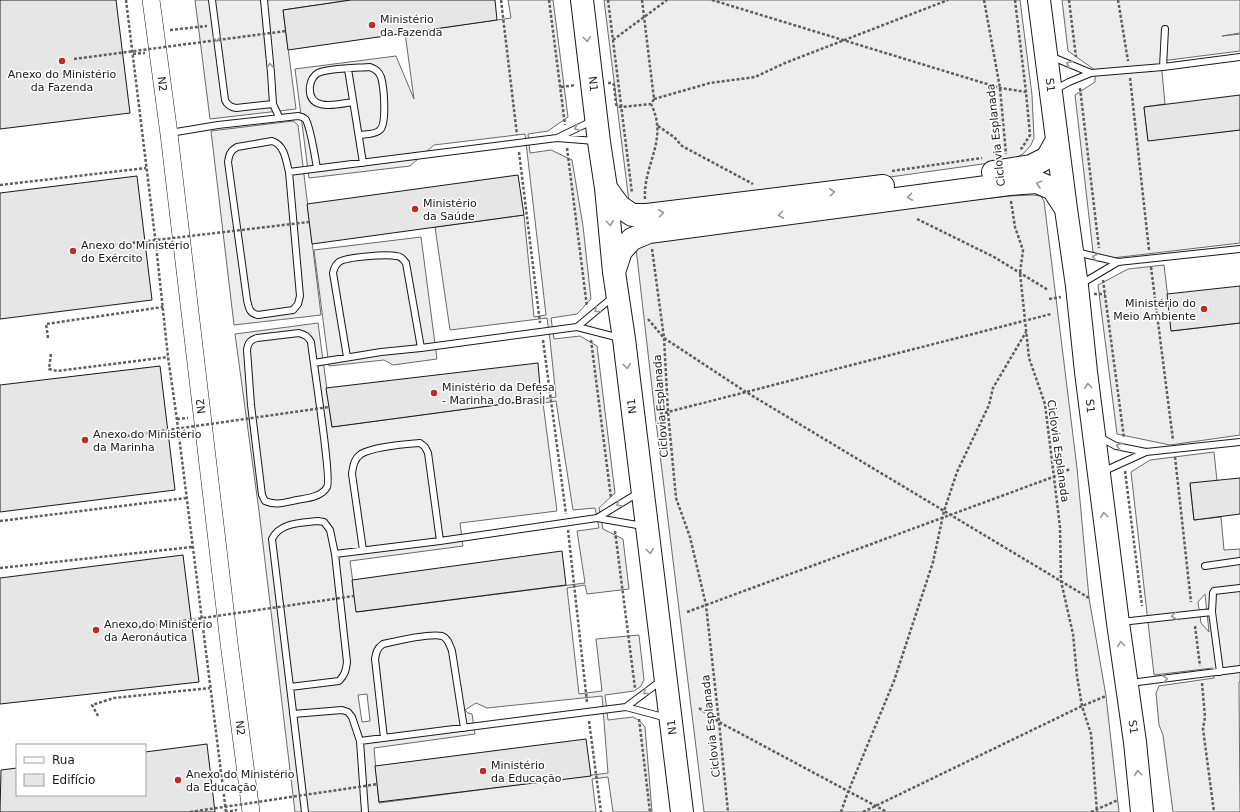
<svg xmlns="http://www.w3.org/2000/svg" width="1240" height="812" viewBox="0 0 1240 812" font-family="'DejaVu Sans',sans-serif">
	<style>
		.built { fill: #ededed; stroke: #6a6a6a; fill-rule: evenodd }
		.building { fill: #e6e6e6; stroke: #1a1a1a }
		.lines { fill: none; stroke-linecap: round; stroke-linejoin: round }
		.lane-casing { stroke: #1a1a1a; stroke-width: 8 }
		.secondary-casing { stroke: #1a1a1a; stroke-width: 18 }
		.highway-casing { stroke: #1a1a1a; stroke-width: 24 }
		.path { stroke: #5f5f5f; stroke-width: 2.5; stroke-dasharray: 3 2; stroke-linecap: butt }
		.lane { stroke: #fff; stroke-width: 6 }
		.secondary { stroke: #fff; stroke-width: 17 }
		.highway { stroke: #fff; stroke-width: 22 }
		.path-bridge { stroke: #5f5f5f; stroke-width: 2.5; stroke-dasharray: 3 2; stroke-linecap: butt }
		.oneway { stroke: #989898 }
		.poi-dot { fill: #c62828; stroke: #fff; stroke-width: 1.5 }
		.labels { text-anchor: middle; dominant-baseline: central; stroke-width: 3; stroke-linejoin: round; paint-order: stroke }
		.poi-label { font-size: 11px; fill: #1a1a1a; stroke: #fff; text-anchor: start }
		.street-label { font-size: 11px; fill: #1a1a1a; stroke: #fff }
	</style>
	<rect width="100%" height="100%" fill="#fff"/>
	<!-- built -->
	<path class="built" d="M195,0H351L283,10L296,109L210,119Z
		M508,0H553L568,117L548,131L528,134L530,153L551,150L572,160L583,226L591,299L577,314L551,318L554,339L580,336L597,346L615,493L599,508L603,529L623,539L629,589L587,594L585,585L567,588L579,694L602,691L596,639L639,635L644,680L641,686L634,691L605,695L608,720L633,717L640,721L645,727L652,812H613L608,777L592,779L596,812H295L259,511L235,334L318,323L332,427L556,397L550,340L547,318L450,330L435,227L524,215L534,317L546,315L525,134L434,145L410,166L309,178L295,69L396,56L414,99L405,33L511,18ZM556,401L573,510L595,508L599,528L577,531L585,583L357,612L350,561L463,546L460,523L557,511L543,403ZM367,694L370,721L362,722L358,695ZM602,696L608,773L379,803L374,748L475,734L472,714L468,713L465,710L476,703L487,708Z
		M604,0H1020L1032,95L1034,138L1031,145L1023,154L1011,160L769,194L694,202L632,204L629,202Z
		M1062,0H1240V33L1222,36L1240,34V51L1161,61L1165,104L1144,107L1148,140L1240,130V243L1104,259L1093,252L1075,95L1095,82V70L1068,51Z
		M293,121L298,125L321,315L234,325L211,131Z
		M1033,195L1041,196L1044,201L1077,468L1089,598L1106,696L1119,812H704L655,414L636,248V245L695,230L1010,196Z
		M421,237L437,359L393,365L384,360L329,366L314,250Z
		M1164,265L1172,331L1240,323V435L1170,445L1117,434L1098,285L1128,269Z
		M1214,452L1217,481L1190,484L1194,520L1221,517L1224,550L1240,549V681L1239,682L1240,812H1173L1163,735L1159,725L1156,693L1159,686L1214,678L1213,668L1154,675L1131,472L1150,460ZM1205,594L1209,632L1201,623L1198,602Z"/>
	<!-- building -->
	<path class="building" d="M0,0H116L130,113L0,129Z
		M351,0H495L497,20L288,50L283,10Z
		M1240,95V130L1148,141L1144,107Z
		M518,175L524,215L312,244L307,204Z
		M137,176L152,300L0,319V193Z
		M1240,286V323L1171,331L1167,294Z
		M538,363L541,399L332,427L326,388Z
		M160,366L175,490L0,512V385Z
		M1240,478V514L1194,520L1190,483Z
		M562,551L566,585L356,612L352,580Z
		M183,555L199,682L0,704V578Z
		M586,739L591,776L379,802L375,766Z
		M207,744L215,812H0L1,770L17,768V795H145V752Z"/>
	<g class="lines">
		<defs>
			<path id="lane" d="M212,0L225,100C227,105 230,107 236,108L273,104
				M264,0L271,73L273,104L279,117
				M1050,56L1091,73
				M1163,67L1165,29
				M348,69L363,163
				M1054,90L1069,82L1091,73L1163,67L1240,57
				M353,102C338,104 307,113 310,86C311,80 313,76 318,73C329,68 357,68 370,67C375,69 379,71 381,77C384,87 387,123 380,130C375,135 365,134 359,135
				M170,133L218,125L298,116C302,117 304,117 306,120C311,130 315,157 317,168
				M557,138L592,121
				M272,141C285,145 286,161 289,172L300,296L298,304L293,310L258,315C249,313 249,308 247,300L228,162C229,155 230,151 237,147Z
				M289,172L557,138L595,141
				M1076,252L1118,262L1240,249
				M1081,284L1118,262
				M577,327L613,297
				M299,333C305,335 308,336 311,342C313,361 332,479 327,487C322,497 307,498 297,500C286,502 276,506 265,501L262,495L251,405L247,350C248,343 250,340 257,338Z
				M347,357L333,273C334,268 335,265 339,262C346,257 387,254 396,256C401,256 403,259 406,263L421,348
				M314,363L381,352L421,348L577,327L620,338
				M1099,437L1116,446L1146,452L1240,442
				M1102,472L1146,452
				M597,518L638,493
				M318,521L324,522L330,530L335,554L347,662C346,670 345,675 339,681L290,687L272,539C280,522 302,523 318,521Z
				M363,550L352,474C353,466 354,459 361,454C373,447 406,444 420,443L425,447L428,453L440,541
				M335,554L440,541L597,518L643,526
				M1205,566L1240,561
				M1121,622L1212,612
				M1220,672L1212,612L1213,593L1214,591L1240,588
				M1130,683L1240,669
				M290,687L305,812
				M626,707L662,680
				M293,714L342,710L348,712L352,717L360,741L365,812
				M384,738L375,659C376,653 377,648 383,644C396,641 430,633 442,636C448,638 450,646 452,651L464,728
				M360,741L626,707L667,718"/>
			<path id="secondary" d="M151,0L169,134L229,643L251,812"/>
			<path id="highway" d="M582,0L599,142L606,188L614,272L624,339L682,812
				M1039,0L1066,209L1077,286L1086,372L1118,623L1135,742L1142,812
				M993,172L1031,166L1047,158L1057,140
				M606,188L619,206L632,215H647L883,186
				M614,272L621,251L632,239L649,232L1009,184L1037,182L1053,189L1066,209"/>
		</defs>
		<!-- lane casing -->
		<use href="#lane" class="lane-casing"/>
		<!-- secondary casing -->
		<use href="#secondary" class="secondary-casing"/>
		<!-- highway casing -->
		<use href="#highway" class="highway-casing"/>
		<!-- path -->
		<path class="path" d="M126,0L156,245L168,357L177,420L226,812
			M501,0L517,135
			M549,0L565,125
			M608,0L632,193
			M642,0L654,99L651,104C669,140 643,164 645,199
			M712,0L1000,88L1026,92
			M984,0L1000,88L1006,154
			M1015,0L1026,92L1030,135L1022,148L1020,149
			M1069,0L1076,57
			M1118,0L1128,61
			M170,30L207,26
			M613,40L667,0
			M133,54L145,53
			M1130,78L1149,250
			M608,83H612L614,85L616,104L617,106L621,107L651,104
			M561,87L576,85
			M1080,88L1099,248
			M654,99L710,83L755,77L785,63L948,0
			M658,126L674,137L682,146L753,184
			M567,148L587,307
			M519,152L540,323
			M892,171L982,158
			M0,185L146,168
			M1011,201L1015,227L1023,250L1020,273L1029,358L1045,404L1060,527L1061,581L1073,634L1077,676L1082,706L1091,734L1097,812
			M917,219L994,257L1048,290
			M156,245L167,243
			M652,249L664,338L668,412L676,498L690,537L706,605L719,722L728,812
			M1151,267L1173,440
			M1103,280L1124,438
			M1094,294H1105
			M1049,299L1061,297
			M648,319L664,338L746,392L1089,598
			M48,338L46,324L163,307
			M543,340L566,514
			M591,340L611,498
			M51,354L49,369L57,371L168,357
			M660,414L1051,314
			M177,419L188,418
			M1175,457L1191,602
			M1125,471L1142,606
			M0,521L186,498
			M568,530L587,702
			M615,531L635,688
			M0,568L192,547
			M687,612L1053,477L1070,469
			M1195,626L1200,666
			M202,627L212,625
			M1202,683L1205,717L1203,729L1214,812
			M699,708L719,722L887,812
			M98,716L92,705L114,698L210,688
			M639,719L650,812
			M589,721L601,812
			M225,812L237,810
			M841,812L848,792L894,681L933,562L944,511L957,472L989,405L993,388L1026,332
			M863,812L1082,706L1106,696
			M1091,812L1118,800"/>
		<!-- lane -->
		<use href="#lane" class="lane"/>
		<!-- secondary -->
		<use href="#secondary" class="secondary"/>
		<!-- highway -->
		<use href="#highway" class="highway"/>
		<!-- path-bridge -->
		<path class="path-bridge" d="M74,59L286,31
			M88,248L309,222
			M112,438L329,407
			M134,628L354,596
			M190,812L378,784"/>
	</g>
	<!-- one-way arrows -->
	<defs><path id="oneway-chevron" d="M-2-3.5L2.5 0L-2 3.5" fill="none" stroke-width="1.6" stroke-linecap="round" stroke-linejoin="round"/></defs>
	<g class="oneway">
		<use href="#oneway-chevron" transform="translate(217 39) rotate(83)"/>
		<use href="#oneway-chevron" transform="translate(587 39) rotate(83)"/>
		<use href="#oneway-chevron" transform="translate(1069 64) rotate(-157)"/>
		<use href="#oneway-chevron" transform="translate(270 66) rotate(-96)"/>
		<use href="#oneway-chevron" transform="translate(577 128) rotate(155)"/>
		<use href="#oneway-chevron" transform="translate(1039 184) rotate(-165)"/>
		<use href="#oneway-chevron" transform="translate(832 192) rotate(-7)"/>
		<use href="#oneway-chevron" transform="translate(910 197) rotate(172)"/>
		<use href="#oneway-chevron" transform="translate(661 213) rotate(-7)"/>
		<use href="#oneway-chevron" transform="translate(781 215) rotate(172)"/>
		<use href="#oneway-chevron" transform="translate(610 223) rotate(85)"/>
		<use href="#oneway-chevron" transform="translate(1095 257) rotate(-166)"/>
		<use href="#oneway-chevron" transform="translate(597 310) rotate(141)"/>
		<use href="#oneway-chevron" transform="translate(627 366) rotate(83)"/>
		<use href="#oneway-chevron" transform="translate(1088 386) rotate(-97)"/>
		<use href="#oneway-chevron" transform="translate(1119 446) rotate(-162)"/>
		<use href="#oneway-chevron" transform="translate(619 504) rotate(149)"/>
		<use href="#oneway-chevron" transform="translate(1104 515) rotate(-97)"/>
		<use href="#oneway-chevron" transform="translate(650 551) rotate(83)"/>
		<use href="#oneway-chevron" transform="translate(1174 616) rotate(173)"/>
		<use href="#oneway-chevron" transform="translate(1121 644) rotate(-98)"/>
		<use href="#oneway-chevron" transform="translate(1165 679) rotate(-8)"/>
		<use href="#oneway-chevron" transform="translate(646 692) rotate(143)"/>
		<use href="#oneway-chevron" transform="translate(1138 773) rotate(-95)"/>
	</g>
	<!-- markers -->
	<g class="poi-dot">
		<circle cx="372" cy="25" r="4"/>
		<circle cx="62" cy="61" r="4"/>
		<circle cx="415" cy="209" r="4"/>
		<circle cx="73" cy="251" r="4"/>
		<circle cx="1204" cy="309" r="4"/>
		<circle cx="434" cy="393" r="4"/>
		<circle cx="85" cy="440" r="4"/>
		<circle cx="96" cy="630" r="4"/>
		<circle cx="483" cy="771" r="4"/>
		<circle cx="178" cy="780" r="4"/>
	</g>
	<g class="labels">
		<!-- poi labels -->
		<g class="poi-label">
			<text x="380" y="19">Ministério<tspan x="380" dy="13">da Fazenda</tspan></text>
			<text x="62" y="74" text-anchor="middle">Anexo do Ministério<tspan x="62" dy="13">da Fazenda</tspan></text>
			<text x="423" y="203">Ministério<tspan x="423" dy="13">da Saúde</tspan></text>
			<text x="81" y="245">Anexo do Ministério<tspan x="81" dy="13">do Exército</tspan></text>
			<text x="1196" y="303" text-anchor="end">Ministério do<tspan x="1196" dy="13">Meio Ambiente</tspan></text>
			<text x="442" y="387">Ministério da Defesa<tspan x="442" dy="13">- Marinha do Brasil</tspan></text>
			<text x="93" y="434">Anexo do Ministério<tspan x="93" dy="13">da Marinha</tspan></text>
			<text x="104" y="624">Anexo do Ministério<tspan x="104" dy="13">da Aeronáutica</tspan></text>
			<text x="491" y="765">Ministério<tspan x="491" dy="13">da Educação</tspan></text>
			<text x="186" y="774">Anexo do Ministério<tspan x="186" dy="13">da Educação</tspan></text>
		</g>
		<!-- street labels -->
		<g class="street-label">
			<text transform="translate(162 84) rotate(82)">N2</text>
			<text transform="translate(593 84) rotate(83)">N1</text>
			<text transform="translate(1050 85) rotate(83)">S1</text>
			<text transform="translate(996 135) rotate(-96)">Ciclovia Esplanada</text>
			<text transform="translate(201 406) rotate(-97)">N2</text>
			<text transform="translate(632 406) rotate(-97)">N1</text>
			<text transform="translate(661 406) rotate(-94)">Ciclovia Esplanada</text>
			<text transform="translate(1090 406) rotate(83)">S1</text>
			<text transform="translate(1058 451) rotate(82)">Ciclovia Esplanada</text>
			<text transform="translate(711 726) rotate(-96)">Ciclovia Esplanada</text>
			<text transform="translate(672 727) rotate(-97)">N1</text>
			<text transform="translate(1133 727) rotate(82)">S1</text>
			<text transform="translate(240 728) rotate(82)">N2</text>
		</g>
	</g>
	<!-- legend -->
	<rect x="16" y="744" width="130" height="52" fill="#ffffff" stroke="#a3a3a3"/>
	<rect x="24" y="757" width="20" height="6" fill="#ffffff" stroke="#a3a3a3"/>
	<text x="52" y="764" font-size="12" fill="#1a1a1a">Rua</text>
	<rect x="24" y="774" width="20" height="12" fill="#e6e6e6" stroke="#a3a3a3"/>
	<text x="52" y="784" font-size="12" fill="#1a1a1a">Edifício</text>
</svg>
